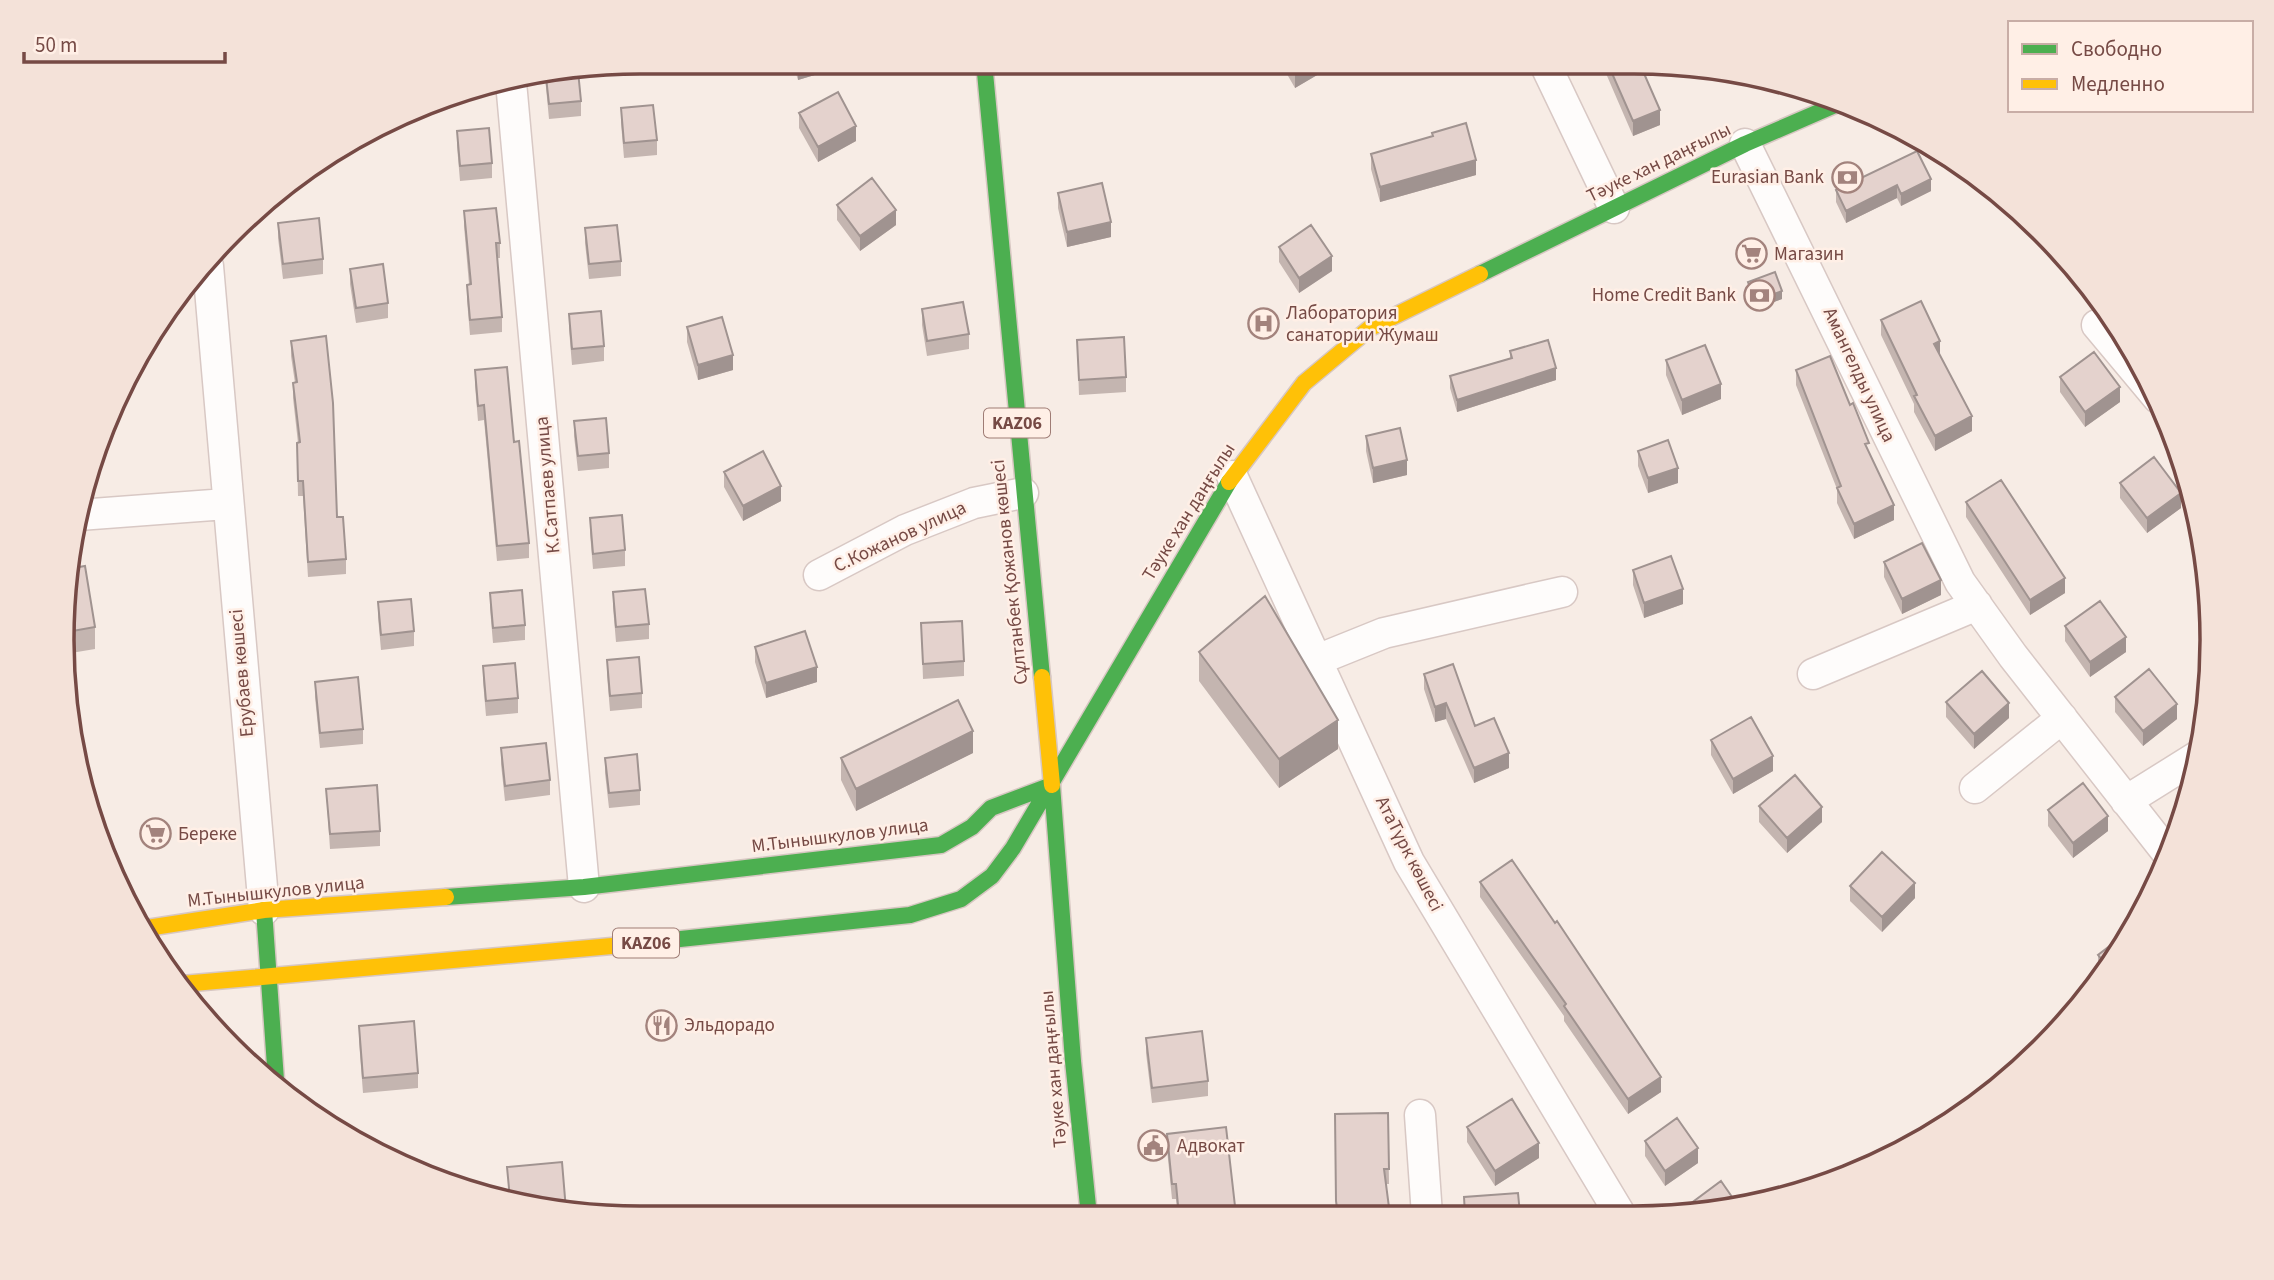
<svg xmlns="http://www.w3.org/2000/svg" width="2274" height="1280" viewBox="0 0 2274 1280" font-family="'Source Sans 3',sans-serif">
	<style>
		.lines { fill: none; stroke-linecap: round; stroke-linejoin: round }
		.street-casing { stroke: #d8c8c4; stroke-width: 33 }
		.fast-casing { stroke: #d7c7c2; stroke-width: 19 }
		.slow-casing { stroke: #d7c7c2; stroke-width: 19 }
		.street { stroke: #fefcfb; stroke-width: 30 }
		.fast { stroke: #4caf50; stroke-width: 16 }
		.slow { stroke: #ffc107; stroke-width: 16 }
		.wall { fill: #c4b5b0 }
		.shaded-wall { fill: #a09390 }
		.building { fill: #e4d2cd; stroke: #a09390; stroke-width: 2 }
		.labels { text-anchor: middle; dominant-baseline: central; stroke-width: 5; stroke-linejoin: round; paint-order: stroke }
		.shield { fill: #ffefe6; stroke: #9f7c75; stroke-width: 2 }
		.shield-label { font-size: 18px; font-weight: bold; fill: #764a45 }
		.street-label { font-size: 19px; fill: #764a45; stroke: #ffefe6 }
		.poi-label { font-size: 19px; fill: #764a45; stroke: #ffefe6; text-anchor: start }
		.rim { fill: none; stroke: #764a45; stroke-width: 3.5 }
	</style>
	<rect width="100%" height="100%" fill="#f7ece5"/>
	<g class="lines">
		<defs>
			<path id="street" d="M1544,62L1614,208
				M511,82L584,887
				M1745,144L1960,582L2013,656L2169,855
				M208,266L264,910
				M2097,325L2158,398
				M1232,476L1409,862L1620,1214
				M79,515L226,504
				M819,575L905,530L974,503L1023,493
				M1317,660L1384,633L1562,592
				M1813,674L1977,605
				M1975,788L2062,718
				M2126,801L2198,756
				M1420,1115L1427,1215"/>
			<path id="fast" d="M984,62L1042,677
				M1480,274L1745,144L1842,102
				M1052,785L1073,1061L1089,1216
				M446,897L584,887L941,845L972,827L991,808L1052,785
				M264,910L276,1080
				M623,945L910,915L961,899L992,876L1013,848L1229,482"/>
			<path id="slow" d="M1229,482L1304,383L1370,328L1480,274
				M1042,677L1052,785
				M147,928L264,910L446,897
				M182,984L623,945"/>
		</defs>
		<!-- street casing -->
		<use href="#street" class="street-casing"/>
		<!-- fast casing -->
		<use href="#fast" class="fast-casing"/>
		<!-- slow casing -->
		<use href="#slow" class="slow-casing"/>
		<!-- street -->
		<use href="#street" class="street"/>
		<!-- fast -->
		<use href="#fast" class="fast"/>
		<!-- slow -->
		<use href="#slow" class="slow"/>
	</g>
	<!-- wall -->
	<path class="wall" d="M792,61H838V68L798,80Z
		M1280,62H1324V71L1295,88Z
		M1601,62H1648V68L1642,70L1660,125L1633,136Z
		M578,71L581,101V116L549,119L545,77Z
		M621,108L657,140V155L624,158L621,123Z
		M799,113L856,141L818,162L799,128Z
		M457,131L492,163V178L460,181L457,146Z
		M1432,133L1476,175L1380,202L1371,169V154L1432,137Z
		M1917,151L1931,191L1901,206L1897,198L1846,223L1836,202V190Z
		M1058,193L1111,237L1067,247L1058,208Z
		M837,205L896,225L860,251L837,220Z
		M464,211L500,243V258H497L502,317V332L470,335L467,300V285L469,284L464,226Z
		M278,223L323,259V274L283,279L278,238Z
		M585,228L621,261V276L589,279L585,243Z
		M1279,247L1332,271L1299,293L1279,262Z
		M350,269L388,303V318L356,323L350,284Z
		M1748,282L1782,299L1755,309L1748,289Z
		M922,309L969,334V349L927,356L922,325Z
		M569,314L604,346V361L572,365L569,329Z
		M1881,320L1940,355L1972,431L1935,451L1914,412V404L1881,335Z
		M687,327L733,370L698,380L687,342Z
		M1077,340L1126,377V392L1079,395Z
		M291,341L337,517L346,559V574L308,577L303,496H298L297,443H298L293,398V383H295L291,356Z
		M1510,351L1556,380L1457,412L1450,388V376L1510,358Z
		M1666,360L1721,399L1682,415L1666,375Z
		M475,370L514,442L529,543V558L497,561L484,420L478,421L475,385Z
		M1796,370L1869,453L1894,520L1854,539L1837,503V489L1796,385Z
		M2060,377L2120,402L2085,427L2060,392Z
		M574,421L609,453V468L578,471L574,436Z
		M1366,436L1407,475L1373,483L1366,451Z
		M1638,451L1678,483L1648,493L1638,466Z
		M724,472L781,501L743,521L724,487Z
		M2120,483L2181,508L2147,533L2120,498Z
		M1966,502L2065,593L2030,615L1966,517Z
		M590,518L625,550V566L593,569L590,533Z
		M1884,562L1941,595L1902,614L1884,577Z
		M73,568L95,627V649L65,654Z
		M1633,570L1683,604L1644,618L1633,585Z
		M613,592L649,624V639L616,642L613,607Z
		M490,593L525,625V640L493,643L490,608Z
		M378,602L414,631V646L381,650L378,617Z
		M921,623L964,661V676L923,679Z
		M2065,626L2126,652L2090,677L2065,641Z
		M755,647L817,682L766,698L755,662Z
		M1199,652L1338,749L1279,788L1199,681Z
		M607,660L642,693V708L610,711L607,675Z
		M483,666L518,698V713L486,716L483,681Z
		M1424,674L1475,726L1509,768L1474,783L1446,719L1435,722L1424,689Z
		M315,682L363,729V744L320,748L315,697Z
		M2115,697L2177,719L2143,746L2115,712Z
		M1946,702L2009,718L1974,749L1946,717Z
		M1711,740L1773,771L1733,794L1711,755Z
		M501,748L550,780V795L505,801L501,764Z
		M973,753L856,811L841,780V758Z
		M605,758L640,790V805L609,808L605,773Z
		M2191,787L2186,809L2184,807V792Z
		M326,789L380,831V846L330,849Z
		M1759,806L1822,822L1787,853L1759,822Z
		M2048,810L2108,831L2073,858L2048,826Z
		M1480,882L1661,1092L1628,1114L1564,1021V1016L1480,897Z
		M1850,886L1915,898L1882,932L1850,901Z
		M2135,930L2101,974L2098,970V955Z
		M359,1026L418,1073V1088L363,1093L359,1041Z
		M1146,1038L1208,1081V1096L1152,1103L1146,1053Z
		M1388,1113L1389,1184H1386L1390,1215H1336L1335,1114Z
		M1467,1127L1539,1158L1495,1186L1467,1142Z
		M1167,1134L1236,1215L1178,1216L1176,1199H1172L1167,1149Z
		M1645,1141L1698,1163L1665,1186L1645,1156Z
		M1690,1204L1709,1214H1690Z"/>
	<!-- shaded-wall -->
	<path class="shaded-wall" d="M810,61H838V68L798,80V65Z
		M1314,62H1324V71L1295,88V73Z
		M1637,62H1648V68L1637,73Z
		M1660,110V125L1633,136V121Z
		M856,126V141L818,162V147Z
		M1476,160V175L1380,202V187Z
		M1931,179V191L1901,206V194Z
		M1897,185V198L1846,223V211Z
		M896,210V225L860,251V236Z
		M1111,222V237L1067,247V232Z
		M1332,256V271L1299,293V278Z
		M1782,291V299L1755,309V301Z
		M1940,341V356L1934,344Z
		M733,355V370L698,380V365Z
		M1556,368V380L1457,412V400Z
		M1721,384V399L1682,415V400Z
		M2120,387V402L2085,427V412Z
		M1972,416V431L1935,451V436Z
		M1407,460V475L1373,483V468Z
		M1678,468V483L1648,493V478Z
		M781,486V501L743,521V506Z
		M2181,493V508L2147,533V518Z
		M1894,505V520L1854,539V524Z
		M2065,578V593L2030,615V600Z
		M1941,580V595L1902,614V599Z
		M1683,589V604L1644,618V603Z
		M2126,637V652L2090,677V662Z
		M817,667V682L766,698V683Z
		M1446,703V719L1435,722V707Z
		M2009,703V718L1974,749V734Z
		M2177,704V719L2143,746V731Z
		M1338,720V749L1279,788V759Z
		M973,731V753L856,811V789Z
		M1509,753V768L1474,783V768Z
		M1773,756V771L1733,794V779Z
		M1822,807V822L1787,853V838Z
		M2108,816V831L2073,858V843Z
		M1915,883V898L1882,932V917Z
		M1661,1077V1092L1628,1114V1099Z
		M1539,1143V1158L1495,1186V1171Z
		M1698,1148V1163L1665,1186V1171Z"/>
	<!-- building -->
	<path class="building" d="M796,61H810L798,65Z
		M1289,62H1314L1295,73Z
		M1607,62H1639L1660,110L1633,121Z
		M578,71L581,101L549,104L546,77Z
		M838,92L856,126L818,147L799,113Z
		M653,105L657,140L624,143L621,108Z
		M1466,123L1476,160L1380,187L1371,154L1433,136L1432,133Z
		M489,128L492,163L460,166L457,131Z
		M1917,151L1931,179L1901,194L1897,185L1846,211L1836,190Z
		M872,178L896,210L860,236L837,205Z
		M1102,183L1111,222L1067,232L1058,193Z
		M496,208L500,243H496L502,317L470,320L467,285L471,284L464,211Z
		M319,218L323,259L283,264L278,223Z
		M617,225L621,261L589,264L585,228Z
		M1311,225L1332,256L1299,278L1279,247Z
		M383,264L388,303L356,308L350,269Z
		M1775,272L1782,291L1755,301L1748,282Z
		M1921,301L1940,341L1934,344L1972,416L1935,436L1914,396L1917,395L1881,320Z
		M963,302L969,334L927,341L922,309Z
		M601,311L604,346L572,349L569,314Z
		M722,317L733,355L698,365L687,327Z
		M326,336L333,403L337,517H343L346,559L308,562L303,481H298L297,443L300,442L293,383L297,382L291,341Z
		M1124,337L1126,377L1079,380L1077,340Z
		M1548,340L1556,368L1457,400L1450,376L1512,358L1510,351Z
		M1705,345L1721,384L1682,400L1666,360Z
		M2094,352L2120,387L2085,412L2060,377Z
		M1830,356L1850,405L1853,403L1869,443L1865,444L1894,505L1854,524L1837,488L1841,486L1796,370Z
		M507,367L514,442L519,441L529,543L497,546L484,405L478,406L475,370Z
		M606,418L609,453L578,456L574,421Z
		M1400,428L1407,460L1373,468L1366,436Z
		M1668,440L1678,468L1648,478L1638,451Z
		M763,451L781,486L743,506L724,472Z
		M2154,457L2181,493L2147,518L2120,483Z
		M2001,480L2065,578L2030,600L1966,502Z
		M622,515L625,550L593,554L590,518Z
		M1922,543L1941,580L1902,599L1884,562Z
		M1671,556L1683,589L1644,603L1633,570Z
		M85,566L95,627L67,632L73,568Z
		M645,589L649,624L616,627L613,592Z
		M522,590L525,625L493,628L490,593Z
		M1265,596L1338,720L1279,759L1199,652Z
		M411,599L414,631L381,635L378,602Z
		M2100,601L2126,637L2090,662L2065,626Z
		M962,621L964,661L923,664L921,623Z
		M805,631L817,667L766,683L755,647Z
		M639,657L642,693L610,696L607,660Z
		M515,663L518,698L486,701L483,666Z
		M1453,664L1475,726L1494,718L1509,753L1474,768L1446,703L1435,707L1424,674Z
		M2149,669L2177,704L2143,731L2115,697Z
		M1982,671L2009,703L1974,734L1946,702Z
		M358,677L363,729L320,733L315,682Z
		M958,700L973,731L856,789L841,758Z
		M1751,717L1773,756L1733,779L1711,740Z
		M546,743L550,780L505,786L501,748Z
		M637,754L640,790L609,793L605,758Z
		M1795,775L1822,807L1787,838L1759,806Z
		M2083,783L2108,816L2073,843L2048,810Z
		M377,785L380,831L330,834L326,789Z
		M2191,787L2189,797L2184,792Z
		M1882,852L1915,883L1882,917L1850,886Z
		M1512,860L1555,923L1557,921L1661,1077L1628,1099L1564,1006L1566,1004L1480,882Z
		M2133,928L2135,930L2107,966L2098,955Z
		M414,1021L418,1073L363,1078L359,1026Z
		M1202,1031L1208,1081L1152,1088L1146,1038Z
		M1512,1099L1539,1143L1495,1171L1467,1127Z
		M1388,1113L1389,1169H1384L1390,1215H1338L1336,1201L1335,1114Z
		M1677,1118L1698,1148L1665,1171L1645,1141Z
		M1226,1127L1236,1215L1179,1216L1176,1184H1172L1167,1134Z
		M562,1162L566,1210L510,1199L507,1167Z
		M1721,1181L1739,1207L1709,1214H1697L1690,1204Z
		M1518,1193L1520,1214L1465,1215L1464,1197Z"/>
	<!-- icons -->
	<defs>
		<symbol id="bank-ring" viewBox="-11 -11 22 22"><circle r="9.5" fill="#ffefe6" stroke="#a3837d" stroke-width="1.5"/><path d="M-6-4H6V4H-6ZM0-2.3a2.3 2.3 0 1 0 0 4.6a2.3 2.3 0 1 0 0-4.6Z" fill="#a3837d"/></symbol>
		<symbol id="supermarket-ring" viewBox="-11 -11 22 22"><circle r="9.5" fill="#ffefe6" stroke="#a3837d" stroke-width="1.5"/><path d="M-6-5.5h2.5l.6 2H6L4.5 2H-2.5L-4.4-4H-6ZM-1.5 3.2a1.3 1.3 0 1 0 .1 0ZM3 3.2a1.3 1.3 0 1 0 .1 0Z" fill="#a3837d"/></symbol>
		<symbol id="hospital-ring" viewBox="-11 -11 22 22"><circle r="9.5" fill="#ffefe6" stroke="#a3837d" stroke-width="1.5"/><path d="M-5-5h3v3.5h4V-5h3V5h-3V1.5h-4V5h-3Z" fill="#a3837d"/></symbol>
		<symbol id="restaurant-ring" viewBox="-11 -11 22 22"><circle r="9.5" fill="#ffefe6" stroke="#a3837d" stroke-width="1.5"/><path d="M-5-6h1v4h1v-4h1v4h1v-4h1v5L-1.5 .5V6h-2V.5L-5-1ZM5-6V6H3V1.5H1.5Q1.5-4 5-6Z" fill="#a3837d"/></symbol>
		<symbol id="civic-ring" viewBox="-11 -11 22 22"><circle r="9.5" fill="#ffefe6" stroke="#a3837d" stroke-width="1.5"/><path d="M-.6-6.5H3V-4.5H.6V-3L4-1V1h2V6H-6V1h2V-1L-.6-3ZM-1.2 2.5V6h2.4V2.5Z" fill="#a3837d"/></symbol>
	</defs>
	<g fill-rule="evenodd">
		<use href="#bank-ring" x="1830" y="160" width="35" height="35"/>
		<use href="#supermarket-ring" x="1734" y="236" width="35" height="35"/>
		<use href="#bank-ring" x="1742" y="278" width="35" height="35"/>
		<use href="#hospital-ring" x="1246" y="306" width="35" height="35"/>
		<use href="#supermarket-ring" x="138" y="816" width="35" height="35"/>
		<use href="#restaurant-ring" x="644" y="1008" width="35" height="35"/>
		<use href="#civic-ring" x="1136" y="1128" width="35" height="35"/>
	</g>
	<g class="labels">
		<!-- shield labels -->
		<g class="shield">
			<rect x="984" y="408.5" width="66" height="29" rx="5"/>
			<rect x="613" y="928.5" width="66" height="29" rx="5"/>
		</g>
		<g class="shield-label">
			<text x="1017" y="423">KАZ06</text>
			<text x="646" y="943">KАZ06</text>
		</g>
		<!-- street labels -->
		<g class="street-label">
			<text transform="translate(1659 163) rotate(-26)">Тәуке хан даңғылы</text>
			<text transform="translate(1859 375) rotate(65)">Амангелды улица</text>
			<text transform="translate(548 485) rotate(-95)">К.Сатпаев улица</text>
			<text transform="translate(1189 512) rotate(-58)">Тәуке хан даңғылы</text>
			<text transform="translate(900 537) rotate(-25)">С.Кожанов улица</text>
			<text transform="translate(1010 572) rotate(-96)">Сұлтанбек Қожанов көшесі</text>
			<text transform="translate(242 673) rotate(-95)">Ерубаев көшесі</text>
			<text transform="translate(840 836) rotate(-7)">М.Тынышкулов улица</text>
			<text transform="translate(1409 854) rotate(63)">АтаТүрк көшесі</text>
			<text transform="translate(276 892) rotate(-6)">М.Тынышкулов улица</text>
			<text transform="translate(1054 1069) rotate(-95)">Тәуке хан даңғылы</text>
		</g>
		<!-- poi labels -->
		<g class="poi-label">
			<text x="1824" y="177" text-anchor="end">Eurasian Bank</text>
			<text x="1774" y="254">Магазин</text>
			<text x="1736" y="295" text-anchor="end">Home Credit Bank</text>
			<text x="1286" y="313">Лаборатория<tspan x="1286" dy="22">санатории Жумаш</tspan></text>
			<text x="178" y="834">Береке</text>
			<text x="684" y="1025">Эльдорадо</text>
			<text x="1177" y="1146">Адвокат</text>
		</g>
	</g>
	<!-- crop -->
	<path d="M0 0H2274V1280H0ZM640 74H1634A566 566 0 0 1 2200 640V640A566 566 0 0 1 1634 1206H640A566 566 0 0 1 74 640V640A566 566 0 0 1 640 74Z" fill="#f4e2d9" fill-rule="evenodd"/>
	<path class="rim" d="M640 74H1634A566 566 0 0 1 2200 640V640A566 566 0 0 1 1634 1206H640A566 566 0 0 1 74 640V640A566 566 0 0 1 640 74Z"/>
	<!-- legend -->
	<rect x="2008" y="21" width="245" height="91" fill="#ffefe6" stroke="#c8ada6" stroke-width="2"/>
	<rect x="2022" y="44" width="35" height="10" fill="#4caf50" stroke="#c8ada6" stroke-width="2"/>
	<text x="2071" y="56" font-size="21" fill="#764a45">Свободно</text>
	<rect x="2022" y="79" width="35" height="10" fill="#ffc107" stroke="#c8ada6" stroke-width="2"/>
	<text x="2071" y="91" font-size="21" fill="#764a45">Медленно</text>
	<!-- scale -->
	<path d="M24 52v10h201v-10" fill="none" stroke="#764a45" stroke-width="3.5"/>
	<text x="35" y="52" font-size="21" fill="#764a45" stroke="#ffefe6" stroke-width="5" paint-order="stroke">50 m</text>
</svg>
